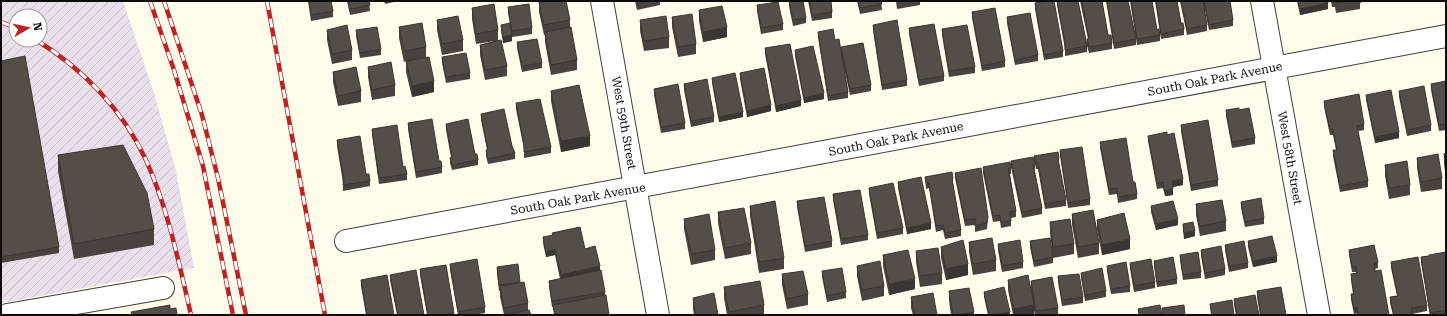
<svg xmlns="http://www.w3.org/2000/svg" width="1447" height="316" viewBox="0 0 1447 316" font-family="'Roboto Serif',serif">
	<style>
		.industrial { fill: url(#industrial-furrows); fill-rule: evenodd }
		.lines { fill: none; stroke-linecap: round; stroke-linejoin: round }
		.minor-casing { stroke: #3f3f3f; stroke-width: 24 }
		.minor { stroke: #fff; stroke-width: 22 }
		.rail-casing { stroke: #bd2325; stroke-width: 4.5 }
		.rail { stroke: #fff; stroke-width: 3; stroke-dasharray: 9; stroke-linecap: butt }
		.wall { fill: #49423e }
		.shaded-wall { fill: #3c3632 }
		.building { fill: #554d48; stroke: #3c3632 }
		.labels { text-anchor: middle; dominant-baseline: central; stroke-width: 4; stroke-linejoin: round; paint-order: stroke }
		.street-label { font-size: 12px; fill: #0c0c0c; stroke: #fff }
	</style>
	<defs>
		<pattern id="industrial-furrows" width="10" height="10" patternUnits="userSpaceOnUse"><rect width="10" height="10" fill="#eae0eb"/><path d="M-1 1l2-2M0 10L10 0M9 11l2-2" fill="none" stroke="#c8bfc8"/></pattern>
	</defs>
	<rect width="100%" height="100%" fill="#fffceb"/>
	<!-- industrial -->
	<path class="industrial" d="M1,1H123L154,93L176,171L194,268L1,303ZM16,16H40V40H16Z"/>
	<g class="lines">
		<defs>
			<path id="minor" d="M602,1L658,315
				M1262,1L1319,315
				M346,241L1446,36
				M7,315L163,288"/>
		</defs>
		<!-- minor casing -->
		<use href="#minor" class="minor-casing"/>
		<!-- minor -->
		<use href="#minor" class="minor"/>
		<defs>
			<path id="rail" d="M150,1L174,70L203,166L233,315
				M164,1L202,115L218,178L246,315
				M267,1L325,315
				M1,22L16,28
				M36,40C82,68 123,110 146,160C168,209 179,263 191,315"/>
		</defs>
		<!-- rail casing -->
		<use href="#rail" class="rail-casing"/>
		<!-- rail -->
		<use href="#rail" class="rail"/>
	</g>
	<!-- wall -->
	<path class="wall" d="M308,1H331L333,11V17L311,21Z
		M347,1H369L370,11L350,15Z
		M384,1H398L385,4Z
		M635,1H660V5L637,10Z
		M789,1L806,18V23L793,26L789,6Z
		M808,1H831L832,12V18L812,21Z
		M857,1H881L882,10L860,14Z
		M896,1H920V5L897,9Z
		M1057,1H1078L1087,44V39H1088L1080,1H1102L1108,35L1112,43V49L1089,53L1087,46V52L1065,56V49L1057,5Z
		M1106,1H1128L1136,39V45L1114,49Z
		M1130,1H1152L1157,30L1160,35V41L1137,45Z
		M1155,1H1177L1181,23L1184,29V35L1161,39Z
		M1180,1H1203L1207,25V31L1187,35Z
		M1203,1H1230L1233,20V26L1209,30Z
		M1297,1H1328V9L1300,15Z
		M1331,1H1361V3H1360V9L1336,13L1335,7H1332Z
		M539,2L570,20V27L577,60V70L551,75L545,42V35H544L539,12Z
		M1035,3L1063,51V57L1044,60L1035,9Z
		M757,5L783,24V30L761,34L757,11Z
		M508,7L532,28V34L512,37V36V41L503,43L501,31V25L511,29L508,13Z
		M472,8L498,30V40L507,66V76L485,80L480,55V45L495,41L476,44L472,19Z
		M699,10L727,37L703,42L699,21Z
		M972,12L1005,61V67L982,71L972,18Z
		M672,17L696,44V54L678,57L672,27Z
		M1007,17L1038,55V61L1015,65L1007,23Z
		M437,20L463,40V51L442,55L437,30Z
		M640,20L669,37V48L644,51L640,31Z
		M873,25L907,80V86L882,90L873,30Z
		M399,27L426,47V57L434,92L412,97L406,72V61L404,62L399,38Z
		M909,28L944,76V81L919,86L909,34Z
		M942,29L975,67V73L949,77L942,35Z
		M327,30L352,50V60L332,64L327,40Z
		M356,30L381,49V55L360,58L356,36Z
		M818,32L835,40L841,52V47L871,85V91L850,95L842,59L848,92V98L828,101L818,37Z
		M517,42L542,63V68L522,72L517,48Z
		M765,48L801,106L776,112L765,54Z
		M795,50L824,99L804,103L795,56Z
		M442,57L470,73V79L446,83L442,63Z
		M1,61L59,247V253L1,263Z
		M368,67L395,85V96L372,100L368,77Z
		M333,72L361,91V102L338,106L333,82Z
		M740,73L771,111L747,117L740,79Z
		M712,78L743,117L719,122L712,83Z
		M1446,81V130L1439,131L1431,90V84Z
		M684,84L714,117V122L691,127L684,90Z
		M654,89L685,123V129L661,133L654,95Z
		M551,91L590,146L561,152L551,101Z
		M1399,91L1431,125V131L1407,136L1399,97Z
		M1366,95L1399,138L1375,143L1366,100Z
		M1324,101L1364,124V130L1358,131L1368,181V187L1340,192L1333,156V150H1336L1333,135H1330L1324,107Z
		M516,103L551,147V153L524,158V149L516,109Z
		M1226,110H1239L1255,138V144L1232,148L1226,116Z
		M481,114L512,146L515,153V159L488,164L486,156V150H487L481,120Z
		M408,123L439,161L442,167V173L416,178L408,129Z
		M446,124L475,154L478,160V165L452,170L450,163V158L451,157L446,130Z
		M1181,125L1218,180V186L1191,191L1181,131Z
		M372,129L403,167L407,174V180L379,184L372,135Z
		M1167,135L1183,185L1173,187V195L1165,196L1163,188L1157,189L1148,141V136Z
		M337,140L366,174L370,181V186L343,191V183L337,146Z
		M1100,142L1133,182L1137,194V199L1118,203L1117,194L1109,195L1100,148Z
		M1060,150L1090,199V205L1068,208L1060,156Z
		M1446,153V178L1444,164V154Z
		M58,155L154,229V245L74,259L58,171Z
		M1034,156L1059,158V164L1066,200V206L1045,209L1038,169H1036L1035,164V169H1034L1042,208V214L1022,218L1011,167V161L1034,162Z
		M1417,158L1442,178V189L1421,192L1417,168Z
		M1385,165L1410,185V195L1389,199L1385,176Z
		M983,167L1011,168V174H1010L1016,211V217L1011,218V226L1001,228L1000,221L993,222L983,173Z
		M955,173L988,217L987,229L975,232V225L965,226L955,178Z
		M925,177L953,178V184L961,230V236L945,239L943,230L936,232L929,188L926,189Z
		M898,182L931,229L907,234L898,188Z
		M869,188L903,228V234L877,239L869,194Z
		M833,194L868,235V240L841,245L833,200Z
		M797,201L832,241V247L805,252L797,207Z
		M1241,202L1264,218V224L1245,227L1241,208Z
		M1196,204L1226,221V231L1200,236L1196,215Z
		M750,206L784,258V269L759,273L750,216Z
		M1151,206L1178,225L1156,230L1151,212Z
		M718,212L751,243V254L725,259L718,223Z
		M1072,214L1099,243V254L1078,258L1072,225Z
		M684,219L715,250V260L691,265L684,229Z
		M1097,220L1130,249L1102,255L1097,230Z
		M1050,222L1074,244V254L1053,258L1050,233Z
		M1183,224L1195,236L1184,239L1183,230Z
		M543,237L585,249L600,270L605,292V295L609,315H554L553,307H552L549,287V281L560,279L555,255L546,257L543,243Z
		M1030,241L1053,257V263L1034,267L1030,247Z
		M1248,241L1277,262L1253,267L1248,247Z
		M969,242L996,260V271L973,275L969,252Z
		M998,244L1023,262V268L1002,272L998,250Z
		M1225,245L1248,263V268L1229,272L1225,250Z
		M941,247L968,275L946,280L941,258Z
		M1201,250L1225,269V275L1205,279L1201,256Z
		M1349,250L1378,262V268L1375,269L1389,315H1357V313L1354,314L1351,300V294H1353L1351,280V274L1356,273V272H1352L1349,255Z
		M916,251L942,273V284L920,287L916,262Z
		M1446,252V315H1430L1421,263V257L1429,256Z
		M883,255L915,289L889,295L883,266Z
		M1180,255L1201,272V278L1183,280L1180,260Z
		M1154,261L1177,279V284L1157,287L1154,266Z
		M1391,262L1427,306V311L1412,314V315H1393L1390,303V297L1397,296L1391,268Z
		M1130,263L1155,282V288L1134,292L1130,269Z
		M450,264L485,307V313L474,315H458L450,270Z
		M857,266L884,286V296L862,301L857,276Z
		M1107,266L1130,286V292L1111,294L1107,271Z
		M497,267L520,283L528,303V310L531,315H504L500,297V291H499L497,273Z
		M420,269L454,313V315H427L420,275Z
		M822,271L846,292V298L827,302L822,277Z
		M1081,273L1106,291V297L1085,301L1081,278Z
		M782,274L808,294V305L787,309L782,285Z
		M390,275L424,315H397L390,280Z
		M1058,276L1083,297V303L1062,306L1058,282Z
		M361,280L394,315H366L361,286Z
		M1008,280L1031,291V281L1058,308V315H1035L1034,311V315H1013L1008,290Z
		M724,287L764,305V315H727L724,298Z
		M949,291L974,312V315H951L949,301Z
		M1257,291L1286,315H1260L1257,297Z
		M984,292L1010,315H988L984,297Z
		M911,297L937,315H913L911,308Z
		M693,298L718,315H694L693,309Z
		M1234,299L1259,315H1236L1234,305Z
		M1210,304L1234,315H1211Z"/>
	<!-- shaded-wall -->
	<path class="shaded-wall" d="M1328,3V9L1300,15V9Z
		M727,27V37L703,42V32Z
		M512,35V41L503,43V37Z
		M434,81V92L412,97V86Z
		M824,93V99L804,103V98Z
		M801,100V106L776,112V106Z
		M771,105V111L747,117V111Z
		M743,112V117L719,122V117Z
		M1399,132V138L1375,143V137Z
		M590,136V146L561,152V141Z
		M1183,179V185L1172,187V181Z
		M1173,189V195L1165,196V191Z
		M1178,219V225L1156,230V224Z
		M931,223V229L907,234V228Z
		M1195,231V236L1184,239V233Z
		M1130,239V249L1102,255V245Z
		M555,249V255L546,257V252Z
		M1277,256V262L1253,267V261Z
		M968,264V275L946,280V269Z
		M600,266V272L561,281V275Z
		M915,279V289L889,295V284Z
		M1034,305V315H1014V309Z
		M1357,307V313L1354,314V308Z
		M1010,312V315H993Z"/>
	<!-- building -->
	<path class="building" d="M309,1H331L333,11L311,15Z
		M348,1H369L370,5L350,9Z
		M543,1H566L570,20L544,25L539,2Z
		M636,1H651L637,4Z
		M789,1H803L806,18L793,20Z
		M810,1H831L832,12L812,15Z
		M858,1H881L882,4L860,8Z
		M1048,1H1054L1063,51L1044,55L1035,3Z
		M1057,1H1078L1087,46L1065,50V43Z
		M1082,1H1102L1108,35H1111L1112,43L1089,47L1087,39L1089,38Z
		M1107,1H1128L1136,39L1114,43Z
		M1131,1H1152L1157,30L1159,29L1160,35L1137,39Z
		M1156,1H1177L1181,23H1183L1184,29L1161,34Z
		M1181,1H1203L1207,25L1187,29Z
		M1204,1H1230L1233,20L1209,25Z
		M1298,1H1328V3L1300,9Z
		M1335,1H1347L1336,3Z
		M778,2L783,24L761,28L757,5Z
		M494,4L498,30L476,34L472,8Z
		M529,4L532,28L512,31L508,7Z
		M722,6L727,27L703,32L699,10Z
		M995,8L1005,61L982,66L972,12Z
		M1030,13L1038,55L1015,60L1007,17Z
		M692,14L696,44L678,47L672,17Z
		M458,16L463,40L442,44L437,20Z
		M666,16L669,37L644,41L640,20Z
		M897,20L907,80L882,85L873,25Z
		M422,23L426,47L404,51L399,27Z
		M510,23L512,35L503,37L501,25Z
		M934,24L944,76L919,80L909,28Z
		M347,25L352,50L332,54L327,30Z
		M967,25L975,67L949,71L942,29Z
		M377,27L381,49L360,53L356,30Z
		M571,27L577,60L551,65L545,32Z
		M833,29L835,40L839,39L848,92L828,96L818,32Z
		M537,39L542,63L522,66L517,42Z
		M501,40L507,66L485,70L480,45Z
		M863,43L871,85L850,89L841,47Z
		M790,44L801,100L776,106L765,48Z
		M813,46L824,93L804,98L795,50Z
		M466,53L470,73L446,77L442,57Z
		M25,56L59,247L1,257V61Z
		M429,57L434,81L412,86L406,61Z
		M391,62L395,85L372,90L368,67Z
		M356,67L361,91L338,96L333,72Z
		M764,68L771,105L747,111L740,73Z
		M735,73L743,112L719,117L712,78Z
		M707,79L714,117L691,121L684,84Z
		M1446,81V124L1439,125L1431,84Z
		M678,84L685,123L661,127L654,89Z
		M579,85L590,136L561,141L551,91Z
		M1424,86L1431,125L1407,130L1399,91Z
		M1391,90L1399,132L1375,137L1366,95Z
		M1359,94L1364,124L1357,126L1368,181L1340,186L1333,150H1337L1333,129L1330,130L1324,101Z
		M540,99L551,147L524,152V145L516,103Z
		M1239,108V110L1249,108L1255,138L1232,142L1226,110Z
		M504,109L512,146L515,153L488,159L486,150H488L481,114Z
		M432,119L439,161H441L442,167L416,172L408,123Z
		M468,119L475,154H477L478,160L452,165L450,158L452,157L446,124Z
		M1208,120L1218,180L1191,185L1181,125Z
		M397,125L403,167L405,166L407,174L379,178L372,129Z
		M1167,132V135L1174,133L1183,179L1172,181L1173,189L1165,191L1163,182L1157,183L1148,136Z
		M360,136L366,174H369L370,181L343,185L344,178L337,140Z
		M1126,138L1133,182H1135L1137,194L1118,197L1117,188L1109,189L1100,142Z
		M123,145L147,193L154,229L74,244L58,155Z
		M1082,147L1090,199L1068,203L1060,150Z
		M1058,152L1059,158L1058,159L1066,200L1045,204L1038,163H1036L1034,156Z
		M1446,153V167L1444,154Z
		M1438,154L1442,178L1421,182L1417,158Z
		M1033,157L1035,163L1033,164L1042,208L1022,212L1011,161Z
		M1407,161L1410,185L1389,188L1385,165Z
		M1010,162L1011,168H1008L1016,211L1010,212L1011,221L1001,222L1000,215L993,216L983,167Z
		M981,168L988,217L987,223L975,226V219L965,220L955,173Z
		M952,172L953,178L952,179L961,230L945,233L943,225L936,226L929,183H926L925,177Z
		M921,177L931,223L907,228L898,182Z
		M893,183L903,228L877,233L869,188Z
		M860,190L868,235L841,239L833,194Z
		M824,197L832,241L805,246L797,201Z
		M1261,198L1264,218L1245,222L1241,202Z
		M1222,200L1226,221L1200,226L1196,204Z
		M775,201L784,258L759,262L750,206Z
		M1173,201L1178,219L1156,224L1151,206Z
		M744,208L751,243L725,248L718,212Z
		M1093,210L1099,243L1078,247L1072,214Z
		M1124,213L1130,239L1102,245L1097,220Z
		M709,214L715,250L691,254L684,219Z
		M1070,219L1074,244L1053,247L1050,222Z
		M1193,222L1195,231L1184,233L1183,224Z
		M580,227L585,249L595,246L600,266L561,275L555,249L546,252L543,237L553,235L552,233Z
		M1272,236L1277,256L1253,261L1248,241Z
		M992,238L996,260L973,264L969,242Z
		M1050,238L1053,257L1034,261L1030,241Z
		M963,240L968,264L946,269L941,247Z
		M1020,240L1023,262L1002,266L998,244Z
		M1244,241L1248,263L1229,266L1225,245Z
		M1374,245L1378,262L1374,263L1375,271L1381,270L1389,315H1358L1357,307L1354,308L1351,294H1354L1351,274L1357,273L1356,266L1352,267L1349,250Z
		M1221,246L1225,269L1205,273L1201,250Z
		M938,248L942,273L920,276L916,251Z
		M908,250L915,279L889,284L883,255Z
		M1198,252L1201,272L1183,275L1180,255Z
		M1446,252V310L1430,313L1421,257L1429,256V255Z
		M1173,257L1177,279L1157,282L1154,261Z
		M1418,257L1427,306L1411,308L1412,315H1394L1390,297L1398,296L1391,262Z
		M477,259L485,307L458,312L450,264Z
		M1151,259L1155,282L1134,286L1130,263Z
		M880,261L884,286L862,290L857,266Z
		M1126,262L1130,286L1111,289L1107,266Z
		M518,264L520,282L499,285L497,267Z
		M446,265L454,313L444,315H428L420,269Z
		M842,268L846,292L827,296L822,271Z
		M1102,268L1106,291L1085,295L1081,273Z
		M416,270L424,315H398L390,275Z
		M601,270L605,292L552,301L549,281Z
		M803,271L808,294L787,299L782,274Z
		M1079,274L1083,297L1062,300L1058,276Z
		M387,275L394,315H367L361,280Z
		M1028,275L1034,305L1014,309L1008,280Z
		M1052,277L1058,308L1036,311L1031,281Z
		M760,281L764,305L729,312L724,287Z
		M524,282L528,303L504,308L500,286Z
		M1004,287L1010,312L993,315H989L984,292Z
		M1281,287L1286,315H1261L1257,291Z
		M969,288L974,312L957,315H953L949,291Z
		M714,293L718,315H696L693,298Z
		M933,293L937,315H915L911,297Z
		M606,295L609,315H555L553,305Z
		M1255,295L1259,315H1237L1234,299Z
		M1232,300L1234,315H1212L1210,304Z
		M170,305V309L176,308L177,315H132L131,312Z
		M1160,305L1162,315H1139L1138,309Z
		M1184,305L1185,315H1163L1162,308Z
		M529,310L531,315H506Z"/>
	<g class="labels">
		<!-- street labels -->
		<g class="street-label">
			<text transform="translate(1215 79) rotate(-11)">South Oak Park Avenue</text>
			<text transform="translate(624 123) rotate(80)">West 59th Street</text>
			<text transform="translate(896 139) rotate(-11)">South Oak Park Avenue</text>
			<text transform="translate(1290 158) rotate(80)">West 58th Street</text>
			<text transform="translate(578 199) rotate(-10)">South Oak Park Avenue</text>
		</g>
	</g>
	<!-- border -->
	<rect width="1447" height="316" fill="none" stroke="#0c0c0c" stroke-width="4"/>
	<!-- north arrow -->
	<g transform="translate(28 28) rotate(81)"><circle r="19" fill="#ffffff" stroke="#9e9e9e"/>
	<path d="M0-3L7 15L0 10L-7 15Z" fill="#bd2325"/>
	<text y="-6" font-size="11" font-weight="bold" text-anchor="middle" fill="#0c0c0c">N</text>
	</g>
</svg>
